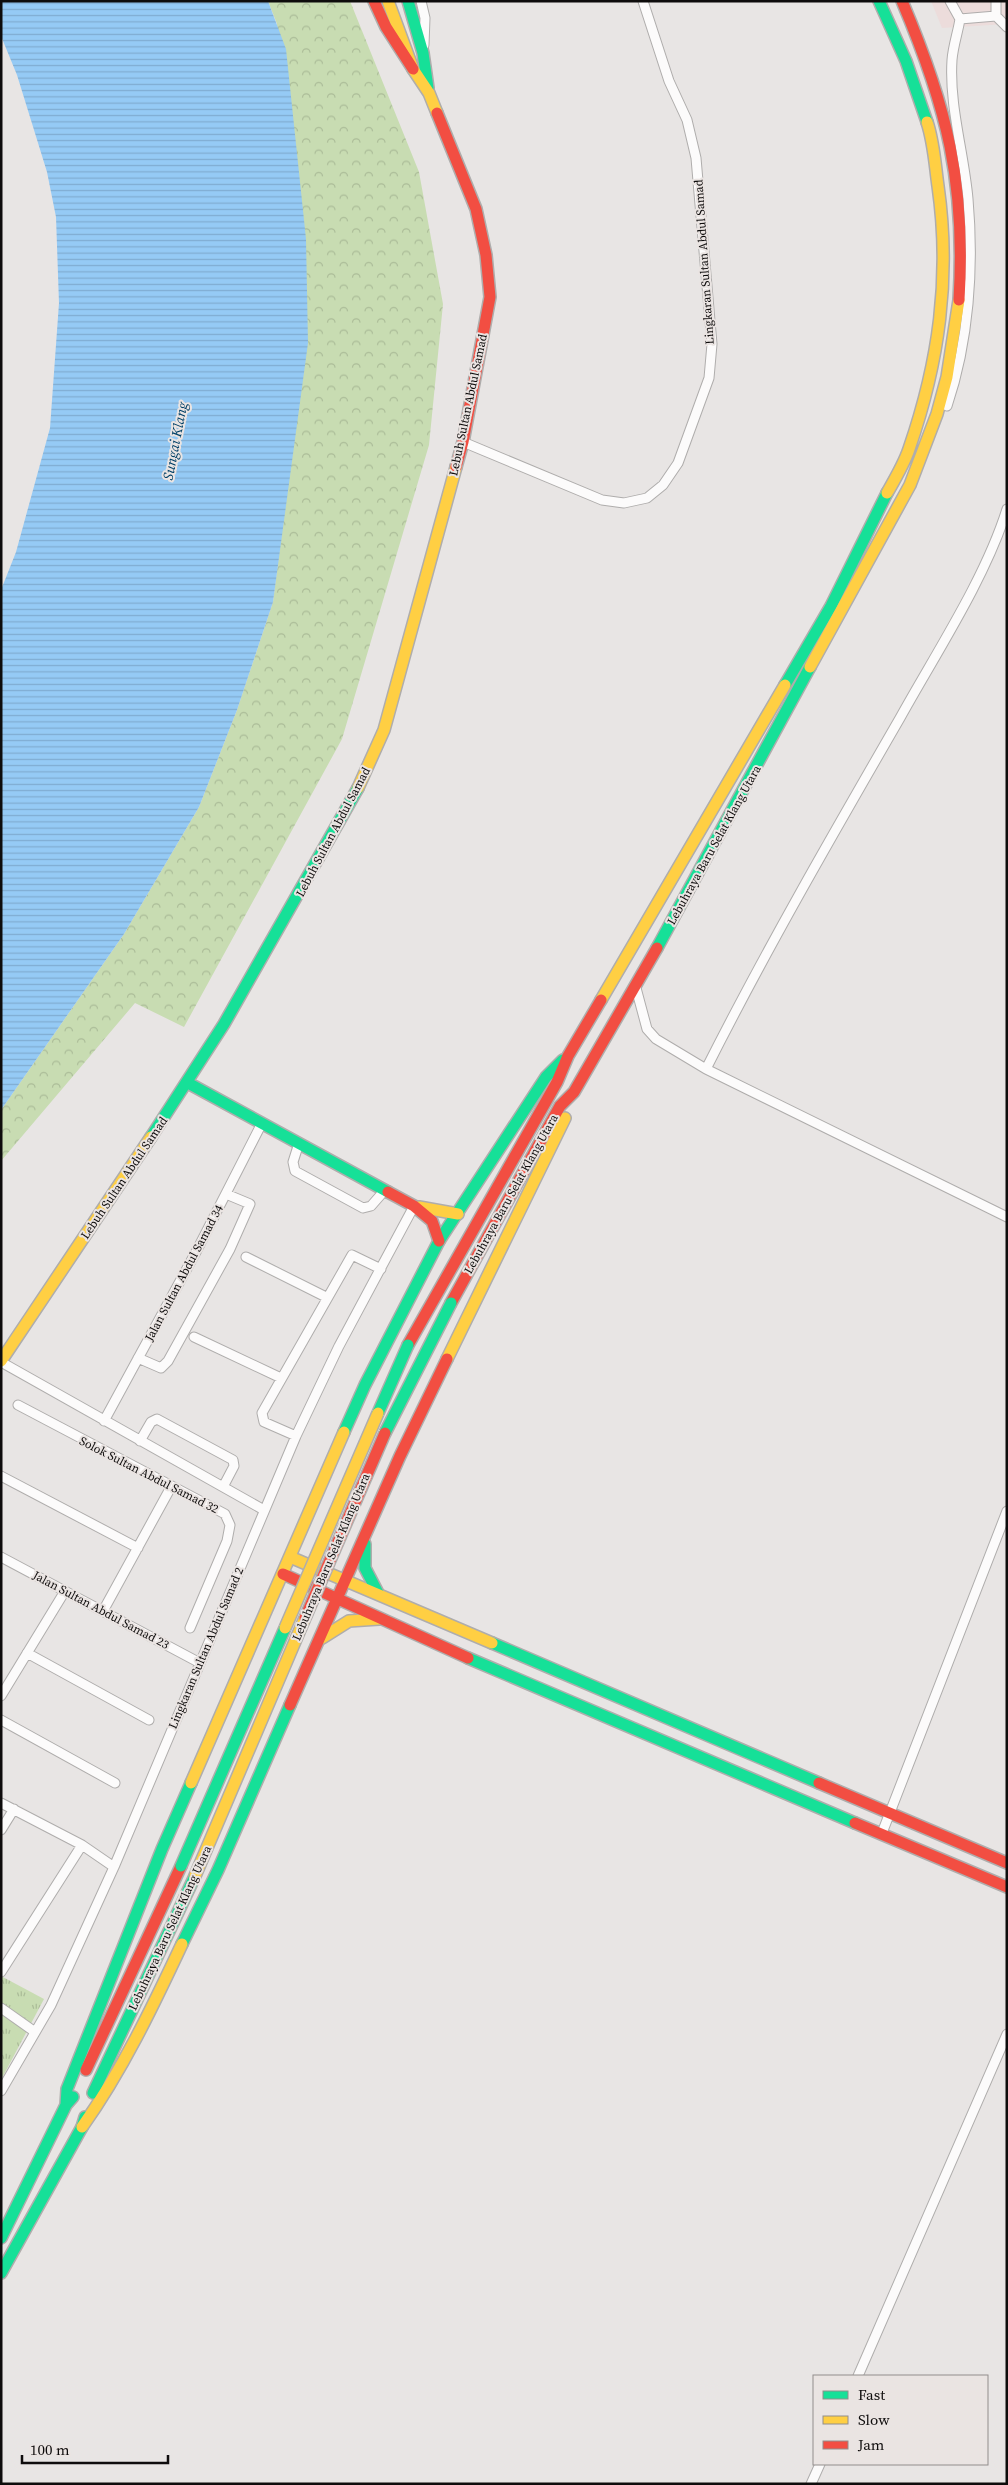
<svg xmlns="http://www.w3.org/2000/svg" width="1008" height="2485" viewBox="0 0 1008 2485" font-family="'Source Serif 4',serif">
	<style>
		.commercial { fill: #ecdcdb }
		.forest { fill: url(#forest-crowns) }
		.park { fill: url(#park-tufts) }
		.water { fill: url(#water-rules) }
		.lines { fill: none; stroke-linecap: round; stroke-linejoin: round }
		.street-casing { stroke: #afadac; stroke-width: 11 }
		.fast-casing { stroke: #afadac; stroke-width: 14 }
		.slow-casing { stroke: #afadac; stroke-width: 14 }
		.jam-casing { stroke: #afadac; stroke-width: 14 }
		.street { stroke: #fcfbfb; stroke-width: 9 }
		.fast { stroke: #16e098; stroke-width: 11 }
		.slow { stroke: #ffcf43; stroke-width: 11 }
		.jam { stroke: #f24e42; stroke-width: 11 }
		.fast-bridge-casing { stroke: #afadac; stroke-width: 14; stroke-linecap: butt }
		.slow-bridge-casing { stroke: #afadac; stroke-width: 14; stroke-linecap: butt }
		.jam-bridge-casing { stroke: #afadac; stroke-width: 14; stroke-linecap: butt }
		.fast-bridge { stroke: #16e098; stroke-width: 11 }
		.slow-bridge { stroke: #ffcf43; stroke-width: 11 }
		.jam-bridge { stroke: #f24e42; stroke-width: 11 }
		.labels { text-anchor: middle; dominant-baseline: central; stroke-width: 4; stroke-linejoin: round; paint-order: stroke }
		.street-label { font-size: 12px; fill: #0e0c0c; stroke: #eae4e2 }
		.water-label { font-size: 14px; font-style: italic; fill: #004067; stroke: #eae4e2 }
	</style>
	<defs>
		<pattern id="forest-crowns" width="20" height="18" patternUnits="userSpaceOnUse" patternTransform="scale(1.25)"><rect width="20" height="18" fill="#c8dcb2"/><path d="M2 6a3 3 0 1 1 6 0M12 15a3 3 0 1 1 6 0" fill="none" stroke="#abbc98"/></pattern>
		<pattern id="park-tufts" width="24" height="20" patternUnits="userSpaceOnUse" patternTransform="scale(1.25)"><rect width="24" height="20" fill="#c8dcb2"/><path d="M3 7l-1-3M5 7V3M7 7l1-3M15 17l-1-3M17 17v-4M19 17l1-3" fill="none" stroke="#abbc98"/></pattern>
		<pattern id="water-rules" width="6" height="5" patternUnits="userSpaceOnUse" patternTransform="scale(1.25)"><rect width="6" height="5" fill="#95caf5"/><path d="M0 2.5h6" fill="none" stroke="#7facd1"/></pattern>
	</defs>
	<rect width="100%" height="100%" fill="#e8e5e4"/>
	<!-- commercial -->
	<path class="commercial" d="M931,1H1007V24L942,28Z"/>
	<!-- forest -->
	<path class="forest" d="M268,1H350L419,172L443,304L429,445L342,739L184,1027L135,1003L1,1161V1110L124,934L199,807L237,710L273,602L288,483L277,24Z"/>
	<!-- park -->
	<path class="park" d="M1,1976L44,1999L1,2080Z"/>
	<!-- water -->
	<path class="water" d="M1,1H268L286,49L306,239L308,343L273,602L237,710L199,807L124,934L1,1110V590L16,552L50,428L59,303L56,217L47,172L17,75L1,36Z"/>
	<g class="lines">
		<defs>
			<path id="street" d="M421,1L425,18L424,45
				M996,16V1
				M960,19L996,16L1007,27
				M947,406C969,341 974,267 968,199C964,153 949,106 952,60C953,46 958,32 960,19L950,1
				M463,442L602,500L624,503L647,498L663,485L678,463L709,378L712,344L696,158L687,120L669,81L643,1
				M636,988L647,1029L656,1039L706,1069L1007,1217
				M706,1069C766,950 833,834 900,718C936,653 985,579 1007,509
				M299,1143L293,1162L295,1171L363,1208L371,1206L385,1190
				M246,1257L326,1297
				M194,1337L281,1378
				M138,1358L161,1368L168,1361L230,1249L250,1204L226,1194
				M1,1362L264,1510
				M18,1405L225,1514L230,1525L227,1541L190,1628
				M104,1421L197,1250L262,1123
				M296,1436L264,1422L262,1413L352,1255L381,1269
				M140,1441L151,1422L157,1419L233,1460L234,1466L223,1487
				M1,1476L138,1548
				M1,1557L200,1663
				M103,1611L171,1487
				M27,1653L149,1720
				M1,1696L65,1591
				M1,1720L115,1783
				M1,1803L82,1845L114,1867
				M1,1830L14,1809
				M882,1833L1007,1511
				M1,1972L82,1845
				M1,2008L35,2032
				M1,2091L51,2005L114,1867L296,1436L339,1346L414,1206
				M858,2376L1007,2034
				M811,2484L820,2464"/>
			<path id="fast" d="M408,1L423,53L428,88
				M879,1L906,61L927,122
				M785,685L831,606L887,493
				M657,948L810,667
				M188,1083L388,1192
				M151,1137L224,1024L358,788
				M344,1432L365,1385L439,1241L546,1077L563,1060
				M365,1544V1568L378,1593
				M492,1643L819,1783
				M468,1658L855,1823
				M182,1944L218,1870L290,1705
				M93,2093L195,1876
				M66,2105L67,2089L162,1849L191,1783
				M1,2238L66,2105L73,2097
				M1,2273L82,2127L85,2117"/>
			<path id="slow" d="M388,1L413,69L429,93L437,113
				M887,493C895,479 904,464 909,449C939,362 951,277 938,186C935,165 934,143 927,122
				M810,667L910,485L937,414L947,377L959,300
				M358,788L384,730L456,467
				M601,1000L785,685
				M419,1207L458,1214
				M447,1359L565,1118
				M1,1361L151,1137
				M290,1557L492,1643
				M322,1638L349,1621L379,1619
				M191,1783L344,1432
				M82,2127C122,2071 153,2006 182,1944"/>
			<path id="jam" d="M374,1L386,27L413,69
				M902,1C947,107 966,183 959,300
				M437,113L476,209L486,255L490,297L463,442L456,467
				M388,1192L414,1206L432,1221L439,1241
				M451,1303L560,1106L574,1092L657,948
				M408,1345L557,1082L568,1056L601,1000
				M283,1574L468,1658
				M290,1705L400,1456L447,1359
				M819,1783L1007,1863
				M855,1823L1007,1887
				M86,2070L181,1866"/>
		</defs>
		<!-- street casing -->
		<use href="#street" class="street-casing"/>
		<!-- fast casing -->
		<use href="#fast" class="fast-casing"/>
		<!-- slow casing -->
		<use href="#slow" class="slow-casing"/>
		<!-- jam casing -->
		<use href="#jam" class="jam-casing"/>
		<!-- street -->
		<use href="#street" class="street"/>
		<!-- fast -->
		<use href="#fast" class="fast"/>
		<!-- slow -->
		<use href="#slow" class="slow"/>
		<!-- jam -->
		<use href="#jam" class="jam"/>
		<defs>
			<path id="fast-bridge" d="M378,1413L408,1345
				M385,1433L451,1303
				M181,1866L285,1628"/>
			<path id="slow-bridge" d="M285,1628L378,1413
				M195,1876L305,1618"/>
			<path id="jam-bridge" d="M305,1618L385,1433"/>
		</defs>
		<!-- fast-bridge casing -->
		<use href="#fast-bridge" class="fast-bridge-casing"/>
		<!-- slow-bridge casing -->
		<use href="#slow-bridge" class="slow-bridge-casing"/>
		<!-- jam-bridge casing -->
		<use href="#jam-bridge" class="jam-bridge-casing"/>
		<!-- fast-bridge -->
		<use href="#fast-bridge" class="fast-bridge"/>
		<!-- slow-bridge -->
		<use href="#slow-bridge" class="slow-bridge"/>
		<!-- jam-bridge -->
		<use href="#jam-bridge" class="jam-bridge"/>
	</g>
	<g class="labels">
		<!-- street labels -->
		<g class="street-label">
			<text transform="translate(704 262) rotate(-94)">Lingkaran Sultan Abdul Samad</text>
			<text transform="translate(468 405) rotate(-78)">Lebuh Sultan Abdul Samad</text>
			<text transform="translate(333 832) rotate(-62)">Lebuh Sultan Abdul Samad</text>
			<text transform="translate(714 845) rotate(-61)">Lebuhraya Baru Selat Klang Utara</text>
			<text transform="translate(124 1178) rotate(-56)">Lebuh Sultan Abdul Samad</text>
			<text transform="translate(511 1194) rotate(-61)">Lebuhraya Baru Selat Klang Utara</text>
			<text transform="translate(184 1273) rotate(-62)">Jalan Sultan Abdul Samad 34</text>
			<text transform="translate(149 1475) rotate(27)">Solok Sultan Abdul Samad 32</text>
			<text transform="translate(331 1557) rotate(-67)">Lebuhraya Baru Selat Klang Utara</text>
			<text transform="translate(101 1610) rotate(28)">Jalan Sultan Abdul Samad 23</text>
			<text transform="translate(206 1648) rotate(-67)">Lingkaran Sultan Abdul Samad 2</text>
			<text transform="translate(170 1928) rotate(-65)">Lebuhraya Baru Selat Klang Utara</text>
		</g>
		<!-- water labels -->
		<g class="water-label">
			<text transform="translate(175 441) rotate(-79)">Sungai Klang</text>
		</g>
	</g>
	<!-- border -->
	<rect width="1008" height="2485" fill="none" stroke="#0e0c0c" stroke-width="5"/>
	<!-- legend -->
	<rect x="813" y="2375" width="175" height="90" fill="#eae4e2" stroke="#928e8c"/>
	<rect x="823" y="2391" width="25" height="8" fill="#16e098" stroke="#928e8c"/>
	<text x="858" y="2400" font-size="15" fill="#0e0c0c">Fast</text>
	<rect x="823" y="2416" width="25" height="8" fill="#ffcf43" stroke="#928e8c"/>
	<text x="858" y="2425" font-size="15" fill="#0e0c0c">Slow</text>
	<rect x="823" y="2441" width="25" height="8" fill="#f24e42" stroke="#928e8c"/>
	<text x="858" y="2450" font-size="15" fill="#0e0c0c">Jam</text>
	<!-- scale -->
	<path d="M22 2455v8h146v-8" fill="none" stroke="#0e0c0c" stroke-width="2.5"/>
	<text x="30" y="2455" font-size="15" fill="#0e0c0c" stroke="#eae4e2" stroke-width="4" paint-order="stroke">100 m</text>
</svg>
